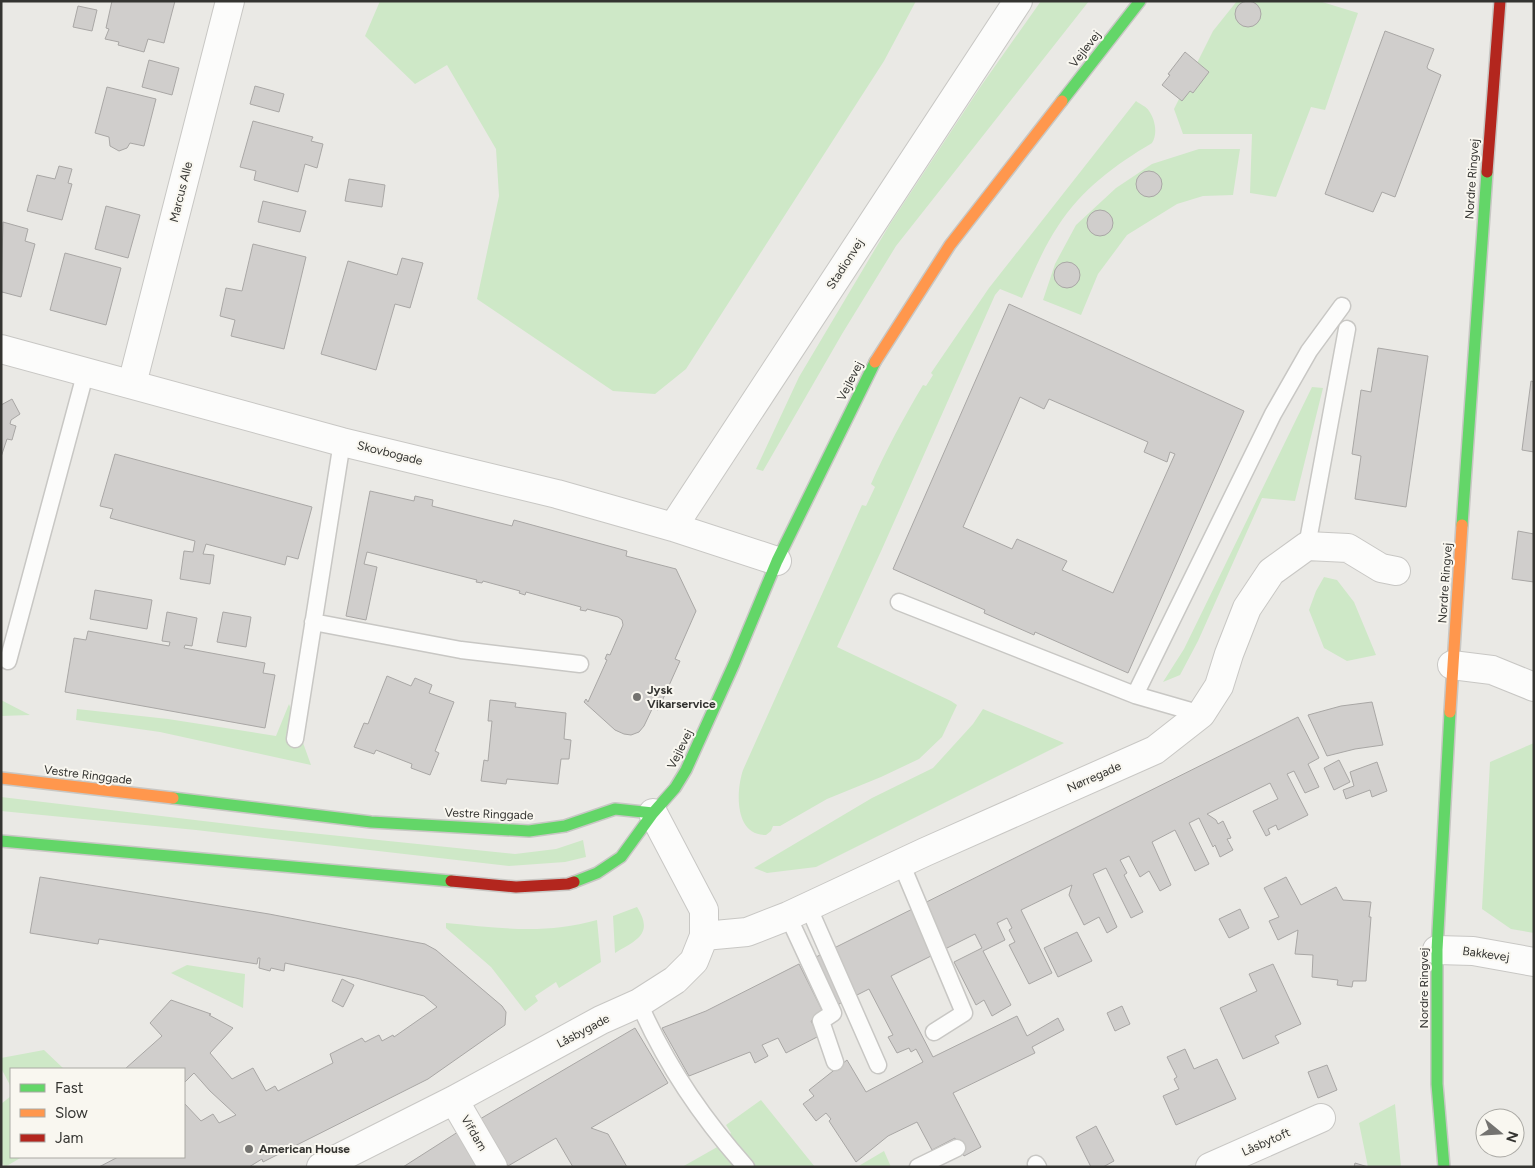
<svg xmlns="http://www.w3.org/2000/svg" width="1535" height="1168" viewBox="0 0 1535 1168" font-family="Figtree,sans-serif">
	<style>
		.green { fill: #cee8c7 }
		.building { fill: #d0cecc; stroke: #a9a7a5; fill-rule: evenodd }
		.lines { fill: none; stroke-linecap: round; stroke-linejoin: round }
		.lane-casing { stroke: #c8c7c4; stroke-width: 19 }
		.street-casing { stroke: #c8c7c4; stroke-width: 30 }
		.fast-casing { stroke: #c8c7c4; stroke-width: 14 }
		.slow-casing { stroke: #c8c7c4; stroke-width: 14 }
		.jam-casing { stroke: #c8c7c4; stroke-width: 14 }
		.lane { stroke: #fcfcfb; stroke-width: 16 }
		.street { stroke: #fcfcfb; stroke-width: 28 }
		.fast { stroke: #63d668; stroke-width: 11 }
		.slow { stroke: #ff974d; stroke-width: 11 }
		.jam { stroke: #b3261e; stroke-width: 11 }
		.poi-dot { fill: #747370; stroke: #f9f7f0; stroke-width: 2 }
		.labels { text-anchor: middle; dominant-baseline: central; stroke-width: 4; stroke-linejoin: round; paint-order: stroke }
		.street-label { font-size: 12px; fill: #343431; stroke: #f9f7f0 }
		.poi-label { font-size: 12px; font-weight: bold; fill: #343431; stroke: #f9f7f0; text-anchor: start }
	</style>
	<rect width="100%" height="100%" fill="#eae9e5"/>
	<!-- green -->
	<path class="green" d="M380,1H916L884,61L686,369L655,394L613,391L477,299L499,196L496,149L447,65L415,84L365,36Z
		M1041,1H1089L896,246L842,334L763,471L756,469L799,377L890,224L981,86Z
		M1237,1H1319L1358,13L1325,110L1311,107L1276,197L1250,193L1252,134H1183L1174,109L1213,31Z
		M1136,101C1140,104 1147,107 1149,111C1155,119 1158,134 1152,143C1115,165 1082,189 1058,226C1043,248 1033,274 1022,298L1000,289L995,295L882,549L837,647L951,701L957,705L942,737L919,759L881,777L827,799L780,826H773L771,831L766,835C734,835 736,791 743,770L862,505L866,506L875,487L871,484C886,450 904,417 923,385L926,386L933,375L931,373L989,288Z
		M1199,149H1240L1233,195L1203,196L1177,204L1127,235L1098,274L1081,315L1043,300L1055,264L1076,225L1116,188L1152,164Z
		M1312,387L1323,388L1295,501L1262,498L1198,641L1180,675L1163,682L1184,649Z
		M1324,577L1337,580L1354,602L1376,655L1347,661L1324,648L1309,610L1316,591Z
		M1,700L30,715L1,716Z
		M289,704L311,765L160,732L76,720L77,709L168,719L276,736Z
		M983,709L1064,743L816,867L767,873L754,868L872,798L933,768L973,724Z
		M1534,743V933L1511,929L1482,909L1490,762Z
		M1,797L262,828L515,854L556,849L583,840L586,857L565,862L509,866L196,830L1,811Z
		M637,907C654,934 637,940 615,953L613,916Z
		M597,920L601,962L559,988L556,982L535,996L538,1001L525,1011L491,967L446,928V923C500,928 544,935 597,920Z
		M187,965L245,974L243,1008L171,973Z
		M44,1050L64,1069H11V1087L1,1068V1058Z
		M11,1096V1157H22L5,1167L1,1162V1104Z
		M761,1100L815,1167H682L719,1146L731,1133L726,1125Z
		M1395,1104L1401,1167H1368L1359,1123Z
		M884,1151L891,1167H857Z"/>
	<!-- building -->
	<path class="building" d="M1235 14a13 13 0 1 1 26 0a13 13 0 1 1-26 0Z
		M112,1H175L164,43L148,39L144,52L118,45L119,42L105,39L109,29L106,28Z
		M78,6L97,10L92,31L73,27Z
		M1385,31L1434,49L1427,67L1428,69L1441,75L1395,197L1382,192L1373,212L1325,194Z
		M1185,52L1209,72L1193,93L1190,91L1182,101L1162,85L1170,75L1168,74Z
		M149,60L179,68L172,95L142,87Z
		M255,86L284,94L279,112L250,104Z
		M107,87L156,99L144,146L130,143L127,148L119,151L110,146L109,137L95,133Z
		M253,121L313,137L311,141L323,144L317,168L305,164L298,192L254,180L256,171L240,167Z
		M59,166L72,169L68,183L72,184L62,220L27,211L37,175L55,179Z
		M1136 184a13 13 0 1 1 26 0a13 13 0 1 1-26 0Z
		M349,179L385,185L382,207L345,201Z
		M263,201L306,211L300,232L258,222Z
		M106,206L140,215L128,258L95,249Z
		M1087 223a13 13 0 1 1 26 0a13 13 0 1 1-26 0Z
		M3,222L28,229L25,241L35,244L21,297L2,292L1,294Z
		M253,244L306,257L284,349L231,336L235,320L220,316L226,288L242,291Z
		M65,253L121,268L106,325L50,310Z
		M402,258L423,263L410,308L395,304L376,370L321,354L348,261L397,275Z
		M1054 275a13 13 0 1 1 26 0a13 13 0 1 1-26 0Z
		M1009,304L1244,411L1128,673L1035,632L1034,635L984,613L985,610L893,569ZM1020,397L1044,409L1049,399L1148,442L1144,452L1167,462L1170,452L1175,454L1113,593L1062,570L1067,561L1017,539L1012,549L963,527Z
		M1378,348L1428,356L1406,507L1355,499L1361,456L1352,454L1361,390L1371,392Z
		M1531,381L1534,382V452L1522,450Z
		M12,399L20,414L11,420L10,424L16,426L12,440L7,439L1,457V405Z
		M115,454L312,507L298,559L287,556L285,565L206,544L203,554L214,555L210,584L180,579L184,551L193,552L195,541L110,518L113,509L100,506Z
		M370,491L414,501L415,496L433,500L432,506L512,526L514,520L627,551L626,556L676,569L696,611L675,659L680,661L658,710L653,707L644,726L639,732L631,735L624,734L615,730L584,702L586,699L588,702L607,660L605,659L607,654L610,655L623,625L622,620L618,617L587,609L586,611L580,610L581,607L526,592L525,595L519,593L520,591L483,581L482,583L476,582L477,580L367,552L364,564L377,567L366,620L346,616Z
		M1518,531L1534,534V582L1512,579Z
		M95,590L152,600L147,629L90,619Z
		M167,612L197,618L192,646L185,645L184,648L265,663L263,673L275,675L265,728L65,692L74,638L86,640L88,631L169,646L170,642L162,641Z
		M223,612L251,617L246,647L217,642Z
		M387,676L411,686L415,678L432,685L429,693L454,702L435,751L439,753L430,775L411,768L412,764L376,750L374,754L354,747L364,723L368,724Z
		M490,700L516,703L515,707L566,713L564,739L571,740L569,759H561L558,784L507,779L506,784L481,781L484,760L488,761L492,721H488Z
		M1372,702L1383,745L1355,749L1327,756L1308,715L1341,706Z
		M1298,717L1319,758L1308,764L1319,787L1305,793L1294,771L1287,774L1308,815L1278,830L1276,825L1268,829L1270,834L1266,836L1253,811L1278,799L1270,783L1207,814L1216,820L1218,824L1223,821L1231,838L1227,839L1233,850L1220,857L1215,845L1213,847L1199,818L1189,823L1209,864L1195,871L1175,830L1152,842L1171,885L1160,891L1149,871L1140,877L1129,856L1120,860L1127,873L1124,875L1143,912L1131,918L1106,868L1093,874L1117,927L1107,933L1099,917L1084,925L1069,895L1072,885L1021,910L1052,973L1029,984L1009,945L1015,942L1009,930L1012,928L1007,918L997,923L1005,940L983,951L1011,1005L992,1016L984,1000L976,1005L954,962L982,948L975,934L891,976L933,1057L1017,1016L1027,1036L1058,1018L1064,1030L1032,1047L1035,1053L953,1093L981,1147L964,1156L955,1138L932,1150L917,1122L888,1136L856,1162L829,1121L831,1119L826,1113L816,1121L803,1104L814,1096L809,1090L847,1060L866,1092L923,1062L916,1049L911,1052L909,1048L897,1053L888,1037L893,1035L869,989L835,1006L812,959Z
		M1339,760L1350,782L1334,790L1324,768Z
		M1377,762L1387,791L1372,797L1370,790L1346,799L1343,790L1354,786L1350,772Z
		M40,877L269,914L425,944L436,950L502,1006L506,1012L505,1025L428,1079L263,1162L262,1159L249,1167H99L118,1157H184V1103L201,1121L213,1114L219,1123L236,1115L210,1091L194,1073L184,1083V1069H125L162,1036L150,1023L171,1000L211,1014L209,1015L233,1028L210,1053L232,1079L253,1068L266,1091L275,1086L278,1091L333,1063L330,1054L362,1038L365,1042L379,1035L382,1041L393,1035L394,1037L437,1007L424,996L356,978L285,963L284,971L271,968L270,971L259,968L260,958H258L257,964L99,939L98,944L30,933Z
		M1286,877L1301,905L1336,887L1343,900L1371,902L1369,917H1371L1366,981H1353L1352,987L1337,985L1338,980L1312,977L1313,955L1295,954L1298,930L1278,940L1269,921L1279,917L1264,888Z
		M1240,909L1249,928L1229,938L1219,919Z
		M1077,932L1092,961L1058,977L1044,948Z
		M799,964L824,1014L811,1021L819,1036L786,1053L778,1038L762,1045L768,1056L755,1063L750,1052L689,1076L662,1028L706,1011Z
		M1273,964L1301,1024L1275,1036L1279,1043L1243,1059L1220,1008L1257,991L1249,974Z
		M342,979L354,985L343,1007L332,1001Z
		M1122,1006L1130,1024L1115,1031L1107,1013Z
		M635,1028L668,1083L591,1128L608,1134L627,1167H573L556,1138L508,1166L480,1119Z
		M1185,1049L1194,1069L1217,1059L1236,1099L1176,1125L1163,1096L1179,1089L1174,1079L1177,1077L1167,1057Z
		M1327,1065L1337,1090L1318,1098L1308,1072Z
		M1096,1126L1114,1161L1103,1167H1091L1076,1137Z
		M461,1130L483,1167H403Z
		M1355,1163L1368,1167H1354Z"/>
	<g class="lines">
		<defs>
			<path id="lane" d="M1307,546L1347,329
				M899,602L1135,695L1201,714
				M313,622L461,650L580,664
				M8,661L86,371
				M1135,695L1273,414L1309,351L1342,306
				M295,739L342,442
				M901,863L964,1013L934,1032
				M808,906L878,1065
				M788,916L833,1013L821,1021L835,1062
				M639,1003C665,1063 702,1118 746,1167
				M1036,1164L1038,1167
				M918,1167L957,1148"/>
			<path id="street" d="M1,349L342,442L557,494L673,527L777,561
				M132,384L230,1
				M673,527L1018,1
				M1452,665L1492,670L1534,687
				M704,936L747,932L788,916L925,852L1155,750L1201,714L1219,686L1229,654L1247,608L1271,572L1307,546L1348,548L1381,568L1396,571
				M1437,950L1473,951L1534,962
				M454,1100L493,1167
				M321,1167L454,1100L601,1020L639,1003L675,980L694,961L704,936V910L653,813
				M1210,1167L1321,1118"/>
			<path id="fast" d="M1062,101L1140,1
				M1462,525L1487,172
				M173,798L371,822L529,831L565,826L615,809L653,813
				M1,841L451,881
				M574,882L597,873L621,857L653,813L675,788L686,770L734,664L777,561L875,362
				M1444,1167L1437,1084V950L1450,712"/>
			<path id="slow" d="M875,362L950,245L1062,101
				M1450,712L1462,525
				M1,778L173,798"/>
			<path id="jam" d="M1487,172L1500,1
				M451,881L516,887L568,884L574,882"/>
		</defs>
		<!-- lane casing -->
		<use href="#lane" class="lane-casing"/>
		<!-- street casing -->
		<use href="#street" class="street-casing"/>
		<!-- fast casing -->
		<use href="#fast" class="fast-casing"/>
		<!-- slow casing -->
		<use href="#slow" class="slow-casing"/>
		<!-- jam casing -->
		<use href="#jam" class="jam-casing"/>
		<!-- lane -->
		<use href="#lane" class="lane"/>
		<!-- street -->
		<use href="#street" class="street"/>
		<!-- fast -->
		<use href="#fast" class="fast"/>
		<!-- slow -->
		<use href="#slow" class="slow"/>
		<!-- jam -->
		<use href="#jam" class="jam"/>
	</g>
	<!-- markers -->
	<g class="poi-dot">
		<circle cx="637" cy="697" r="5"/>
		<circle cx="249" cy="1149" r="5"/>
	</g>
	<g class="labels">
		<!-- street labels -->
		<g class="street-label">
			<text transform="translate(1085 49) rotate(-52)">Vejlevej</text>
			<text transform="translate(1472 179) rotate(-86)">Nordre Ringvej</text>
			<text transform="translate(181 192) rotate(-76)">Marcus Alle</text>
			<text transform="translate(845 264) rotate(-57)">Stadionvej</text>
			<text transform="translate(850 381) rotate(-63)">Vejlevej</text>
			<text transform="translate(390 453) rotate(14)">Skovbogade</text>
			<text transform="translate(1445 583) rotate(-86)">Nordre Ringvej</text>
			<text transform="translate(680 749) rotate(-64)">Vejlevej</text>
			<text transform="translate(88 775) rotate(7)">Vestre Ringgade</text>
			<text transform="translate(1094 777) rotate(-24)">Nørregade</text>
			<text transform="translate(489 814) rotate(2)">Vestre Ringgade</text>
			<text transform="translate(1486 954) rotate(8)">Bakkevej</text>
			<text transform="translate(1424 988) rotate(-90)">Nordre Ringvej</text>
			<text transform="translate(583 1031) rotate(-28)">Låsbygade</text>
			<text transform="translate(474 1133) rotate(60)">Vifdam</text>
			<text transform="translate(1266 1142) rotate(-24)">Låsbytoft</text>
		</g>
		<!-- poi labels -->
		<g class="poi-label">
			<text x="647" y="690">Jysk<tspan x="647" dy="14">Vikarservice</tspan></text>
			<text x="259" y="1149">American House</text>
		</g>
	</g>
	<!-- border -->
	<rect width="1535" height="1168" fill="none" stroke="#343431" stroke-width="5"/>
	<!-- legend -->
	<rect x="10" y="1068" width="175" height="90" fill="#f9f7f0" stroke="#aaa9a4"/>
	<rect x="20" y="1084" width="25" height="8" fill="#63d668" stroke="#aaa9a4"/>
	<text x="55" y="1093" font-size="15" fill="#343431">Fast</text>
	<rect x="20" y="1109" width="25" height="8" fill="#ff974d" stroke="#aaa9a4"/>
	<text x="55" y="1118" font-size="15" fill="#343431">Slow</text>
	<rect x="20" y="1134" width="25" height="8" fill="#b3261e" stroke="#aaa9a4"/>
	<text x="55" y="1143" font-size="15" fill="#343431">Jam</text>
	<!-- north arrow -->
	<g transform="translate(1500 1133) rotate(108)"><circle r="24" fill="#f9f7f0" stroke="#aaa9a4"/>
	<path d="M0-4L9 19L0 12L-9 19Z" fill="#747370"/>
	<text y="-8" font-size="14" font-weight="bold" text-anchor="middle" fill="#343431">N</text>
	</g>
</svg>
